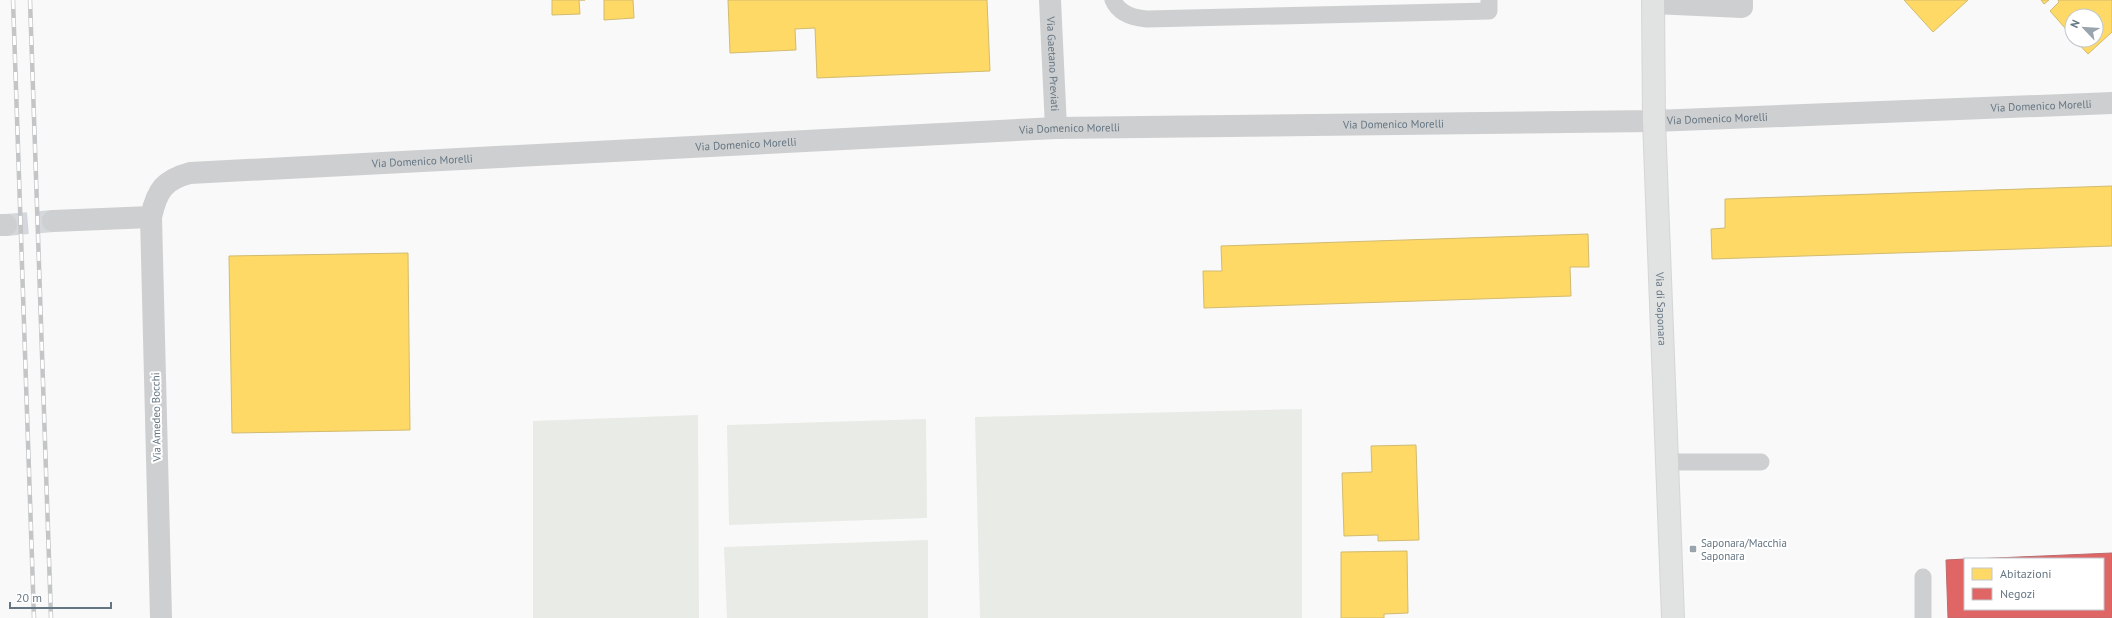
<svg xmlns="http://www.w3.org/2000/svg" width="2112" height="618" viewBox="0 0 2112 618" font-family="'PT Sans',sans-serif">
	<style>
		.green { fill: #e8ebe6 }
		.homes { fill: #ffd966; stroke: #d1bb6f }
		.shops { fill: #e06666; stroke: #bb6b6f }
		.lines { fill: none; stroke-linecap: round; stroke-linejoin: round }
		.street-tunnel { stroke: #d4d8dc; stroke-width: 22; stroke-dasharray: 22 11; stroke-linecap: butt }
		.secondary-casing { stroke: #d5d6d7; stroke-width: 24 }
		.lane { stroke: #cecfd0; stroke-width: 17 }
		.street { stroke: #cecfd0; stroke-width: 22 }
		.secondary { stroke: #e1e2e2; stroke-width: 22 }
		.rail-casing { stroke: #c3c5c6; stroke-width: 4.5 }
		.rail { stroke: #fff; stroke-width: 3; stroke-dasharray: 9; stroke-linecap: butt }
		.poi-dot { fill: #99a4ac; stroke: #fff; stroke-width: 1.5 }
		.labels { text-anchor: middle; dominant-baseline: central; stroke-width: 4; stroke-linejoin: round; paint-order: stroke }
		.street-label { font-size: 11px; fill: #657683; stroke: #fff }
		.poi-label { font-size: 11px; fill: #657683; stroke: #fff; text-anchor: start }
	</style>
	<rect width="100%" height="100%" fill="#f9f9f9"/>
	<!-- green -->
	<path class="green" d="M1302,409V618H980L975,417Z
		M698,415L699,618H533V421Z
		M926,419L927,518L729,525L727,425Z
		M928,540V618H727L724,547Z"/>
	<!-- homes -->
	<path class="homes" d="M552,0H585H579L580,14L552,15Z
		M604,0H633L634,18L604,20Z
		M728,0H987L990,71L817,78L815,28L795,29L796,50L730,53Z
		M1904,0H1968L1933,32Z
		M2041,0H2049L2044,4Z
		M2058,0H2112V32L2088,54L2075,40H2096V16H2072V36L2050,11L2059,2Z
		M2112,186V246L1712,259L1711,229L1725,228V199Z
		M1588,234L1589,267H1570L1571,296L1204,308L1203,271H1222L1221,246Z
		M408,253L410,430L232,433L229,256Z
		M1416,445L1419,540L1378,541V535L1344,536L1342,473L1372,472L1371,446Z
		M1407,551L1408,613L1384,614V618H1341V552Z"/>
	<!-- shops -->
	<path class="shops" d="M2112,553V618H1948L1946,560L1965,559V609H2103V559H1972Z"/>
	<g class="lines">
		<!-- street-tunnel -->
		<path class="street-tunnel" d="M6,225L53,221"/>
		<defs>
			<g id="secondary">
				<path id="s3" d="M1653,0L1654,121L1673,618"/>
			</g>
		</defs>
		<!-- secondary casing -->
		<use href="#secondary" class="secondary-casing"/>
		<!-- lane -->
		<path class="lane" d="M1113,0C1119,14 1133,18 1147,19L1489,11V0
			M1667,462H1761
			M1923,618V577"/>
		<!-- street -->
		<g class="street">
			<path id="s1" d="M1050,0L1056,128"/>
			<path d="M1653,3L1742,7V0"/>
			<path d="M53,221L151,217"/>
			<path d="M0,225H6"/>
			<path id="s2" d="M161,618L151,217C157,190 164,180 190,173L1056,128L1654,121L2112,103"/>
		</g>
		<!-- secondary -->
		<use href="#secondary" class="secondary"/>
		<defs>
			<path id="rail" d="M13,0L34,618
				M30,0L51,618"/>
		</defs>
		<!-- rail casing -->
		<use href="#rail" class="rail-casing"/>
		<!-- rail -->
		<use href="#rail" class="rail"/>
	</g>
	<!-- markers -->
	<rect class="poi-dot" x="1689" y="545" width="8" height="8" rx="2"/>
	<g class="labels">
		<!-- street labels -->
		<g class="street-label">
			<text stroke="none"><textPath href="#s1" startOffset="64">Via Gaetano Previati</textPath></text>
			<text stroke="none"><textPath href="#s2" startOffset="2317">Via Domenico Morelli</textPath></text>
			<text stroke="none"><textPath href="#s2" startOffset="1993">Via Domenico Morelli</textPath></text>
			<text stroke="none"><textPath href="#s2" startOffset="1669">Via Domenico Morelli</textPath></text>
			<text stroke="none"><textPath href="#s2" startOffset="1345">Via Domenico Morelli</textPath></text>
			<text stroke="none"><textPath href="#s2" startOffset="1021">Via Domenico Morelli</textPath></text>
			<text stroke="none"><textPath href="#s2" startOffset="697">Via Domenico Morelli</textPath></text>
			<text stroke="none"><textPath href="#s3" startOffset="309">Via di Saponara</textPath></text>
			<text transform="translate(156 417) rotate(-91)">Via Amedeo Bocchi</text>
		</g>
		<!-- poi labels -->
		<g class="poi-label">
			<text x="1701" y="543">Saponara/Macchia<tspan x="1701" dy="13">Saponara</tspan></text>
		</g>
	</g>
	<!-- legend -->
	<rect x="1964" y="558" width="140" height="52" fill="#ffffff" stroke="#c1c8cd"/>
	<rect x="1972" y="568" width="20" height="12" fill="#ffd966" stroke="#c1c8cd"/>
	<text x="2000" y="578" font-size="12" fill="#657683">Abitazioni</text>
	<rect x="1972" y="588" width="20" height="12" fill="#e06666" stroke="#c1c8cd"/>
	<text x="2000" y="598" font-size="12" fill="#657683">Negozi</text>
	<!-- north arrow -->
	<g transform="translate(2084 28) rotate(295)"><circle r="19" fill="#ffffff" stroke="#c1c8cd"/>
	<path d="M0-3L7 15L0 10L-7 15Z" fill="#99a4ac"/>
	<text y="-6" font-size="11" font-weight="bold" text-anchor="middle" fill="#657683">N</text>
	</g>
	<!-- scale -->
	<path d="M10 602v6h101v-6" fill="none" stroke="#657683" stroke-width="2"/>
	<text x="16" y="602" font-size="12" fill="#657683" stroke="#ffffff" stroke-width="3" paint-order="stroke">20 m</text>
</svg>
